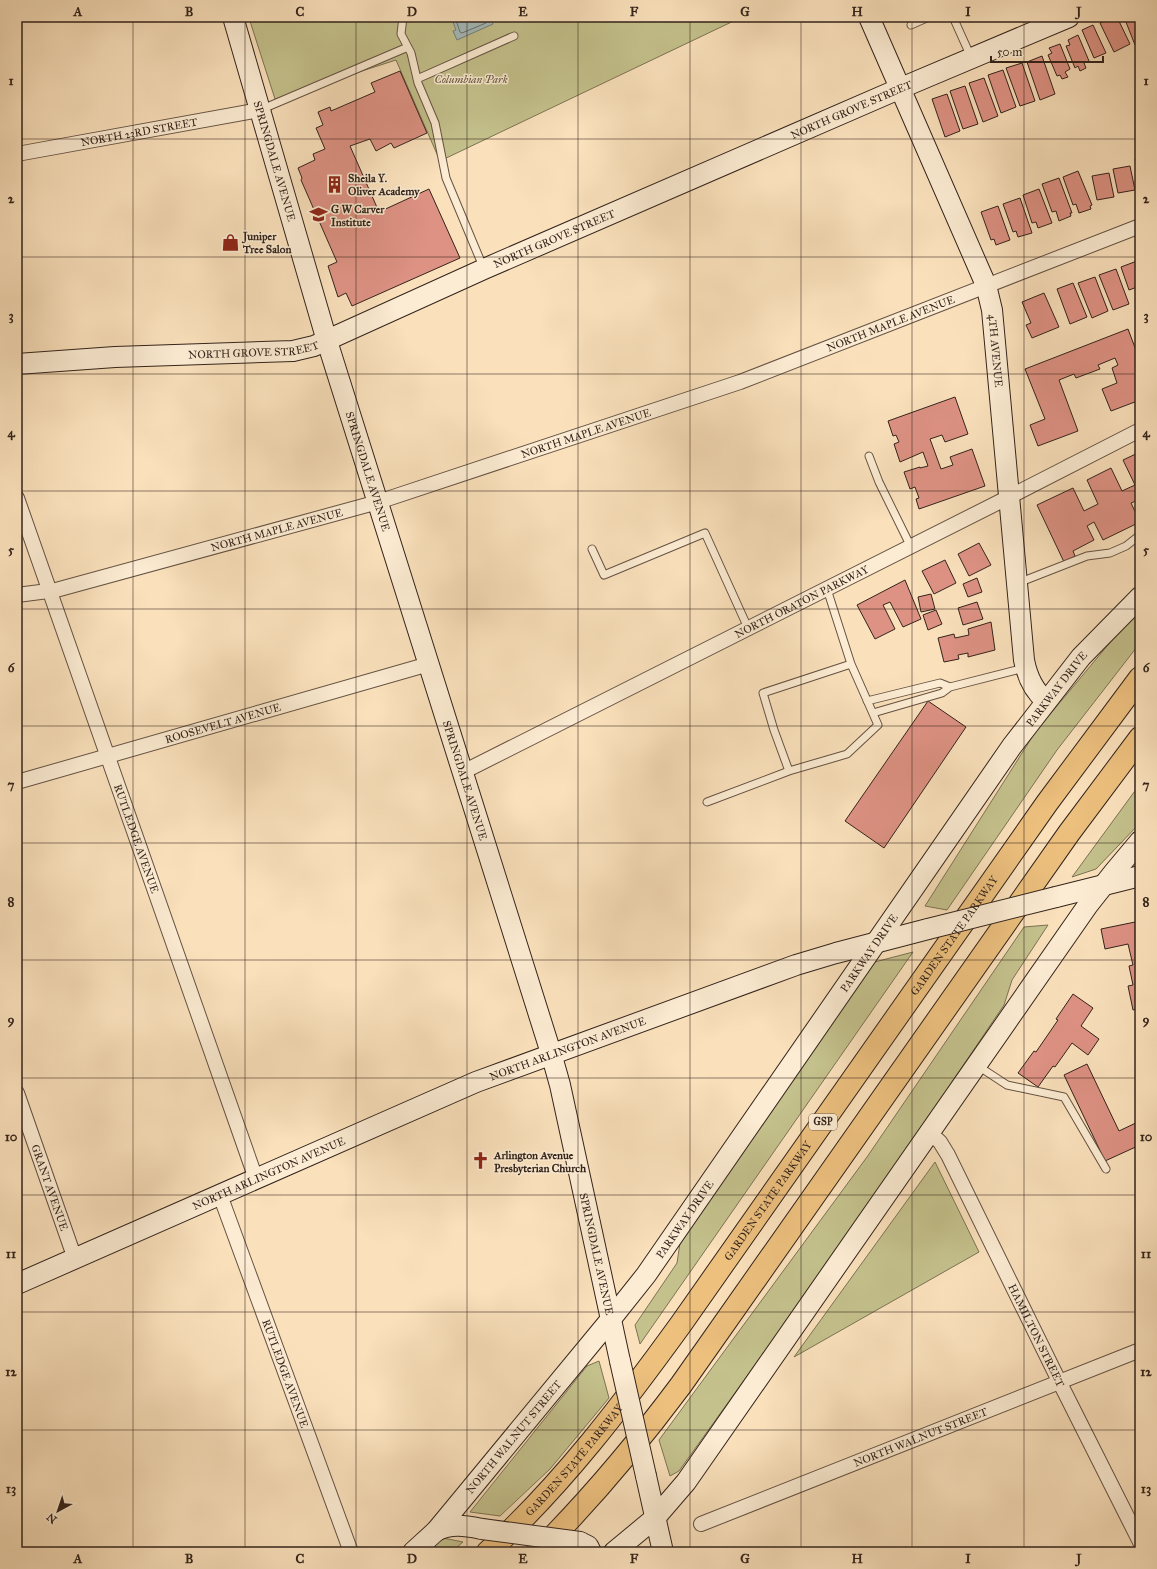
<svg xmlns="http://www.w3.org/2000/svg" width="1157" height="1569" viewBox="0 0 1157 1569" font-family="'IM FELL Great Primer',serif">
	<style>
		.green { fill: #c4c18c; stroke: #7c7254 }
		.water { fill: #a3bbbb; stroke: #767e7b }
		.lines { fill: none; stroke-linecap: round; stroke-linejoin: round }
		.shore { stroke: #6b6f6b; stroke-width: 1 }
		.building { fill: #de9284; stroke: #33231b }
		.lane-casing { stroke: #655243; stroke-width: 9 }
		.street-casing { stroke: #655243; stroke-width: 16 }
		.secondary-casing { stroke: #33231b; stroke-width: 22 }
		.highway-casing { stroke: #33231b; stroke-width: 24 }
		.lane { stroke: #fcecd3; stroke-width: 7 }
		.street { stroke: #fcecd3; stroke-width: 14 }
		.secondary { stroke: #fcecd3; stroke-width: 20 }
		.highway { stroke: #edc07e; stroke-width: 22 }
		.secondary-bridge-casing { stroke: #33231b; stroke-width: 22; stroke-linecap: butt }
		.secondary-bridge { stroke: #fcecd3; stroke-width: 20 }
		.grid { fill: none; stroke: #33231b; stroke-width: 1; stroke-opacity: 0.55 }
		.labels { text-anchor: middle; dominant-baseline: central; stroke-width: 3; stroke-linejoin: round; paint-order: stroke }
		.shield { fill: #fcecd3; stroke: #6f5f52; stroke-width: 1 }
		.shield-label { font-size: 10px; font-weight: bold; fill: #33231b }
		.park-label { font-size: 11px; font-style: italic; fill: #5e523d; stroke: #fcecd3 }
		.street-label { font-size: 11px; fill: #33231b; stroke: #fcecd3 }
		.poi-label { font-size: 11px; font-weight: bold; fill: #33231b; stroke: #fcecd3; text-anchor: start }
		.neatline { fill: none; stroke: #33231b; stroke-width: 1.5 }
		.grid-label { font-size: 13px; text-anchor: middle; font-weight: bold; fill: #33231b }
	</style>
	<rect width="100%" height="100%" fill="#fae1bc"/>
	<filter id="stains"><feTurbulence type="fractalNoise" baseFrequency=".005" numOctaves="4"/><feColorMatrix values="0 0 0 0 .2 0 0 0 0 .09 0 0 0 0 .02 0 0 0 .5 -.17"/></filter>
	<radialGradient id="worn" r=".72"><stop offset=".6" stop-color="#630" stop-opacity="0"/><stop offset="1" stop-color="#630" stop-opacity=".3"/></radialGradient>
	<!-- green -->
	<path class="green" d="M252,17H742L440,161L396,60L275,99L249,18Z
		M1140,611V643L1057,750L947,910L925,906L1036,731L1123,627Z
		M1140,784V823L1096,869L1072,877Z
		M1048,925L1012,980L1004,1005L851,1231L679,1471L670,1476L659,1440L867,1157L1024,927Z
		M913,952L640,1344L635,1325L677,1263L680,1243L871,963Z
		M935,1162L979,1252L794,1357Z
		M599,1361L609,1398L550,1469L500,1516L470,1512L587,1366Z
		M443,1538L463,1542L451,1552H426Z"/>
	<!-- water -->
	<path class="water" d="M451,17H490L493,24L457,40L453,31L456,30Z"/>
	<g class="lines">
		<!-- shore -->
		<path class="shore" d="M455,17L460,32L462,33L486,23V17"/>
	</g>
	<!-- building -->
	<path class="building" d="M1113,17H1117L1130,44L1114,52L1100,23Z
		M1124,17H1140V43L1135,45Z
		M1093,25L1106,53L1094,58L1082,30Z
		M1078,35L1089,61L1084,63L1086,68L1080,71L1078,66L1075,68L1066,46L1070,45L1068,40Z
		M1060,44L1070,69L1065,72L1068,77L1062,79L1060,75L1057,76L1048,55L1052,53L1049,48Z
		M1042,56L1055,94L1040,100L1027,62Z
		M1022,63L1035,101L1020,106L1006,68Z
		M1003,70L1016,107L1001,113L988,75Z
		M400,71L427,133L394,148L391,143L376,151L370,139L350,146L379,212L429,189L460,258L352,306L346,293L338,297L328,266L337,262L301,180L302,178L298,168L315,160L313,154L325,149L316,128L323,125L318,112L330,107L331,111L375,92L371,83Z
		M984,78L998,116L983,122L969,83Z
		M965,86L978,124L963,129L950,91Z
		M947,94L960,131L945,137L932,99Z
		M1140,158V183L1135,159Z
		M1130,166L1135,190L1118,193L1113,169Z
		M1078,171L1092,205L1090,206L1091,209L1079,213L1076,204L1073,205L1063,177Z
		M1109,173L1114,197L1097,200L1092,176Z
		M1059,178L1072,213H1070L1071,216L1059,221L1056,211L1052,212L1042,184Z
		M1039,189L1052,223L1038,228L1036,222L1032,223L1023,195Z
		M1020,198L1032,233L1018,237L1016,231L1013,232L1003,204Z
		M998,206L1010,240L996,245L994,239L991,240L981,212Z
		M1137,261L1140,269V286L1129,290L1121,267Z
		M1116,269L1129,304L1113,310L1099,275Z
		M1095,277L1108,311L1092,318L1078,283Z
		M1073,283L1087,317L1070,324L1057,289Z
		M1044,293L1059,327L1032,338L1026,325L1031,323L1022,302Z
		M1128,329L1140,361V400L1111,411L1102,389L1117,383L1112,368L1118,365L1115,358L1098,365L1100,369L1076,378L1074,374L1059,380L1078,431L1038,446L1030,425L1045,419L1025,369Z
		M955,397L968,434L945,442L942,435L930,439L941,469L953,465L950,457L972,449L985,486L919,509L916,499L919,498L915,487L910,489L904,472L920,467V468L928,466L923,452L900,462L894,444L899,442L896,435L893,436L888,421Z
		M1140,452V504L1138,500L1131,503L1140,522L1103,540L1094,522L1087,526L1094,540L1073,551L1075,556L1064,562L1037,505L1073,488L1084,511L1098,504L1087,480L1111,468L1122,491L1135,485L1123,460Z
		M979,543L991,565L969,576L958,554Z
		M945,560L956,583L934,594L922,571Z
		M977,578L982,592L968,597L963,584Z
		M905,580L921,619L903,627L890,602L883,605L895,629L875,639L857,605Z
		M931,594L935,609L921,612L918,597Z
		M977,602L983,619L963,625L958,608Z
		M936,610L942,624L928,630L923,615Z
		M991,622L995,650L968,657V653L958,655L959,659L944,662L938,638L954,634L955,638L969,635L968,629Z
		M928,701L966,727L884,848L845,821Z
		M1140,921V1008L1133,1010L1128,986L1133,985L1129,966L1133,965L1128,944L1105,949L1101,929Z
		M1073,994L1093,1008L1081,1026L1099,1039L1088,1055L1072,1043L1055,1067L1053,1066L1038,1087L1018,1073L1034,1051L1036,1052L1058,1020L1056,1019Z
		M1087,1064L1119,1131L1140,1121V1145L1105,1161L1064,1075Z"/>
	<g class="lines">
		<defs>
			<path id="lane" d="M403,17L401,34L411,53L418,83L435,123L446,178L484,269
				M953,17L971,57
				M911,25L929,17
				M417,79L514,36
				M260,110L408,47
				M869,456L879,482L911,547
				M592,549L604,575L705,533L748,628
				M1018,583L1087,556L1110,553L1126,546L1140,535
				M950,687L1024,668
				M867,701L940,683L950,687L942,693L873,713
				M789,771L774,730L763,693L851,664
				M707,802L789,771L847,754L878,725L851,664L827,589
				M978,1066L1007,1085L1064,1097L1106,1169"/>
			<g id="street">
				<path id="s1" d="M17,154L260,110"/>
				<path id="s2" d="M17,498L256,1179"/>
				<path id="s3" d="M17,595L56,590L378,502L740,382L1140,226"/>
				<path id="s4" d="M463,772L1009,497L1140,430"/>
				<path id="s5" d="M17,782L429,664"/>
				<path id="s6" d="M17,1093L75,1259"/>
				<path id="s7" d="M929,1132L940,1142L948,1155L1059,1381L1140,1542"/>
				<path id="s8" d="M220,1195L351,1552"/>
				<path id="s9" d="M701,1524L1140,1350"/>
			</g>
			<g id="secondary">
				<path id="s10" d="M233,17L327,341L551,1053L560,1085L620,1361"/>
				<path id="s11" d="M869,17L986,285L992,310L1024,660C1027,676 1033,690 1046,701"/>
				<path id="s12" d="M17,364L115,357L293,351L314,346L484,269L901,88L1069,17"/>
				<path d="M1056,897L1140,876"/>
				<path id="s13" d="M17,1284L476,1082L796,965L836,953L928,929"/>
				<path d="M646,1476L663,1552"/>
				<path d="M436,1531C451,1523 466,1526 482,1529"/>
				<path d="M580,1542L588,1546L591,1552"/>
				<path id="s14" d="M413,1552L436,1531L455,1508L611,1319L646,1275L1012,746L1081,657L1140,597"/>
				<path d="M614,1552L655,1518L686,1482L1088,905L1114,872L1140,841"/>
			</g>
			<g id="highway">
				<path id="s15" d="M488,1552C562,1485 623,1404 681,1324L1047,803L1140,678"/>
				<path d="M538,1552C590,1500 637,1444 681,1385L1069,833L1140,738"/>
			</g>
		</defs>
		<!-- lane casing -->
		<use href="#lane" class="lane-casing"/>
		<!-- street casing -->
		<use href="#street" class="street-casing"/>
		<!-- secondary casing -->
		<use href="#secondary" class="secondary-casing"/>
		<!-- highway casing -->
		<use href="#highway" class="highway-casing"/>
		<!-- lane -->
		<use href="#lane" class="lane"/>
		<!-- street -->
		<use href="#street" class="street"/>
		<!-- secondary -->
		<use href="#secondary" class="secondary"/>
		<!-- highway -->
		<use href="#highway" class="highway"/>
		<defs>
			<path id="secondary-bridge" d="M928,929L1056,897
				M620,1361L646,1476
				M482,1529L580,1542"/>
		</defs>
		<!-- secondary-bridge casing -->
		<use href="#secondary-bridge" class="secondary-bridge-casing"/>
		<!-- secondary-bridge -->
		<use href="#secondary-bridge" class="secondary-bridge"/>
	</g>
	<!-- grid -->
	<path class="grid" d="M133,17V1552M245,17V1552M356,17V1552M467,17V1552M578,17V1552M690,17V1552M801,17V1552M912,17V1552M1024,17V1552M17,139H1140M17,257H1140M17,374H1140M17,491H1140M17,609H1140M17,726H1140M17,843H1140M17,960H1140M17,1078H1140M17,1195H1140M17,1312H1140M17,1430H1140"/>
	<!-- icons -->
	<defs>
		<symbol id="building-bare" viewBox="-9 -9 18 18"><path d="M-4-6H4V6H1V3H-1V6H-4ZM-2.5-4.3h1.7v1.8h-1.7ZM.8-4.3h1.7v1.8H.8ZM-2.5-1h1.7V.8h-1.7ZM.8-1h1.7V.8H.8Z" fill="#8f2418" stroke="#fcecd3" stroke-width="2.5" paint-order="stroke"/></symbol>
		<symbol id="school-bare" viewBox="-9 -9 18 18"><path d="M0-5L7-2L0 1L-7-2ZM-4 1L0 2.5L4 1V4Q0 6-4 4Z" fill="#8f2418" stroke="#fcecd3" stroke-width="2.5" paint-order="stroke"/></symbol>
		<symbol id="shop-bare" viewBox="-9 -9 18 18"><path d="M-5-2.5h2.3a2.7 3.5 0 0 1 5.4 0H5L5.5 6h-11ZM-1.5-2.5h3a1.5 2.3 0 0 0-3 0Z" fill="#8f2418" stroke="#fcecd3" stroke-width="2.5" paint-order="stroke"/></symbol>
		<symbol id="church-bare" viewBox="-9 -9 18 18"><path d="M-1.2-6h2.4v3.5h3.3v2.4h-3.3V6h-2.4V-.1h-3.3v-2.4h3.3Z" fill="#8f2418" stroke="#fcecd3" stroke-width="2.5" paint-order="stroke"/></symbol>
	</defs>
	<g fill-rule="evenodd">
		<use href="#building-bare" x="322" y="172" width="25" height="25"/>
		<use href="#school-bare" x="306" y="202" width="25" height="25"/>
		<use href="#shop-bare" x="218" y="230" width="25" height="25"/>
		<use href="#church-bare" x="468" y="1148" width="25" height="25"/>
	</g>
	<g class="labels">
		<!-- shield labels -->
		<rect class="shield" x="809" y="1114" width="28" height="16" rx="3"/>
		<g class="shield-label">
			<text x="823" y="1122">GSP</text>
		</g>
		<!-- park labels -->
		<g class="park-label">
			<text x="471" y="79">Columbian Park</text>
		</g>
		<!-- street labels -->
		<g class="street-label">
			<text stroke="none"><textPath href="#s12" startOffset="885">NORTH GROVE STREET</textPath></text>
			<text stroke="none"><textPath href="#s1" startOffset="124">NORTH 23RD STREET</textPath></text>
			<text stroke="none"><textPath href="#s10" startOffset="150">SPRINGDALE AVENUE</textPath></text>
			<text stroke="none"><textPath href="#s12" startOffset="561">NORTH GROVE STREET</textPath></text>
			<text stroke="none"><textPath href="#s3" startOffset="916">NORTH MAPLE AVENUE</textPath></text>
			<text stroke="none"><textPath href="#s12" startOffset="237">NORTH GROVE STREET</textPath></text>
			<text stroke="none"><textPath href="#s11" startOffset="359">4TH AVENUE</textPath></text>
			<text stroke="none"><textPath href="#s3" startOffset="592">NORTH MAPLE AVENUE</textPath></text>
			<text stroke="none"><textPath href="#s10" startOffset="474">SPRINGDALE AVENUE</textPath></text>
			<text stroke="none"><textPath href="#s3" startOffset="268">NORTH MAPLE AVENUE</textPath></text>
			<text stroke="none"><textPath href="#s4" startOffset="379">NORTH ORATON PARKWAY</textPath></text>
			<text stroke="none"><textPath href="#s14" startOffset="1078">PARKWAY DRIVE</textPath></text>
			<text stroke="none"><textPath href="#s5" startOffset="214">ROOSEVELT AVENUE</textPath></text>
			<text stroke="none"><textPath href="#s10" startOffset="798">SPRINGDALE AVENUE</textPath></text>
			<text stroke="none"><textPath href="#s2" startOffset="361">RUTLEDGE AVENUE</textPath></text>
			<text stroke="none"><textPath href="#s15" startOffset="774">GARDEN STATE PARKWAY</textPath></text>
			<text stroke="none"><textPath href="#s14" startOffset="754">PARKWAY DRIVE</textPath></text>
			<text stroke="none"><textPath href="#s13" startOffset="599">NORTH ARLINGTON AVENUE</textPath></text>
			<text stroke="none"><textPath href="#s13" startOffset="275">NORTH ARLINGTON AVENUE</textPath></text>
			<text stroke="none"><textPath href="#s6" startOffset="100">GRANT AVENUE</textPath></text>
			<text stroke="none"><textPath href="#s15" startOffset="450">GARDEN STATE PARKWAY</textPath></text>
			<text stroke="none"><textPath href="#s14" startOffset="430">PARKWAY DRIVE</textPath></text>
			<text stroke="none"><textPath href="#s10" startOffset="1290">SPRINGDALE AVENUE</textPath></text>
			<text stroke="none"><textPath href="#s7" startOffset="231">HAMILTON STREET</textPath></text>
			<text stroke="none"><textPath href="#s8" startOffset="190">RUTLEDGE AVENUE</textPath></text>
			<text stroke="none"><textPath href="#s14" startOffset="153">NORTH WALNUT STREET</textPath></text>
			<text stroke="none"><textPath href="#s9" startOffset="236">NORTH WALNUT STREET</textPath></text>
			<text stroke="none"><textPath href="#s15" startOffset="126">GARDEN STATE PARKWAY</textPath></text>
		</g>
		<!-- poi labels -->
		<g class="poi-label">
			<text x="348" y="178">Sheila Y.<tspan x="348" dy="13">Oliver Academy</tspan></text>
			<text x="331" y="209">G W Carver<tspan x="331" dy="13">Institute</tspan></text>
			<text x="243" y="236">Juniper<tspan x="243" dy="13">Tree Salon</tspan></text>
			<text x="494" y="1155">Arlington Avenue<tspan x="494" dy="13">Presbyterian Church</tspan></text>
		</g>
	</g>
	<!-- margin -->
	<rect width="1157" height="1569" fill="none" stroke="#fae1bc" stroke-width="44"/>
	<!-- north arrow -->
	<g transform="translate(58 1511) rotate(220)" stroke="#fcecd3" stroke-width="3" paint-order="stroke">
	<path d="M0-3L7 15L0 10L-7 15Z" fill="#33231b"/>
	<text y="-6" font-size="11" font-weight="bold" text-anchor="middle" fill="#33231b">N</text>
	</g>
	<!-- scale -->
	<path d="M991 56v6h112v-6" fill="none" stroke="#33231b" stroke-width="2"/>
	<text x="997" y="56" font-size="12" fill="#33231b" stroke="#fcecd3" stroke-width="3" paint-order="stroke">50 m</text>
	<rect x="22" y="22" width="1113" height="1525" class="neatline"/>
	<g class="grid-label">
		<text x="78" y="16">A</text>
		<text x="189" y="16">B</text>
		<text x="300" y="16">C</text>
		<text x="412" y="16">D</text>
		<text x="523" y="16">E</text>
		<text x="634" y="16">F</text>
		<text x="745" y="16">G</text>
		<text x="857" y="16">H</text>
		<text x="968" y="16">I</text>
		<text x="1079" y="16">J</text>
		<text x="11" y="85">1</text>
		<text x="1146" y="85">1</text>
		<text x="11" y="203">2</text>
		<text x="1146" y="203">2</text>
		<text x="11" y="320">3</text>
		<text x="1146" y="320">3</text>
		<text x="11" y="437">4</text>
		<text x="1146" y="437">4</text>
		<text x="11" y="554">5</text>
		<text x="1146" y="554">5</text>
		<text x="11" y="672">6</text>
		<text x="1146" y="672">6</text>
		<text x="11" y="789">7</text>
		<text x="1146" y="789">7</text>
		<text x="11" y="906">8</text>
		<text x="1146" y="906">8</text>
		<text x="11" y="1024">9</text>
		<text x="1146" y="1024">9</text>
		<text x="11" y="1141">10</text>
		<text x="1146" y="1141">10</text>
		<text x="11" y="1258">11</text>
		<text x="1146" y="1258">11</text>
		<text x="11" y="1376">12</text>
		<text x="1146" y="1376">12</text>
		<text x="11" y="1493">13</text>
		<text x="1146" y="1493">13</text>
		<text x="78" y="1563">A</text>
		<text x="189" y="1563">B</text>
		<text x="300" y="1563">C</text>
		<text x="412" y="1563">D</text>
		<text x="523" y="1563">E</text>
		<text x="634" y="1563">F</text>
		<text x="745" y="1563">G</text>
		<text x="857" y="1563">H</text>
		<text x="968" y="1563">I</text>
		<text x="1079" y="1563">J</text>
	</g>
	<rect width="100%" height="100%" filter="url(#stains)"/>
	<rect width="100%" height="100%" fill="url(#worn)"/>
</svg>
